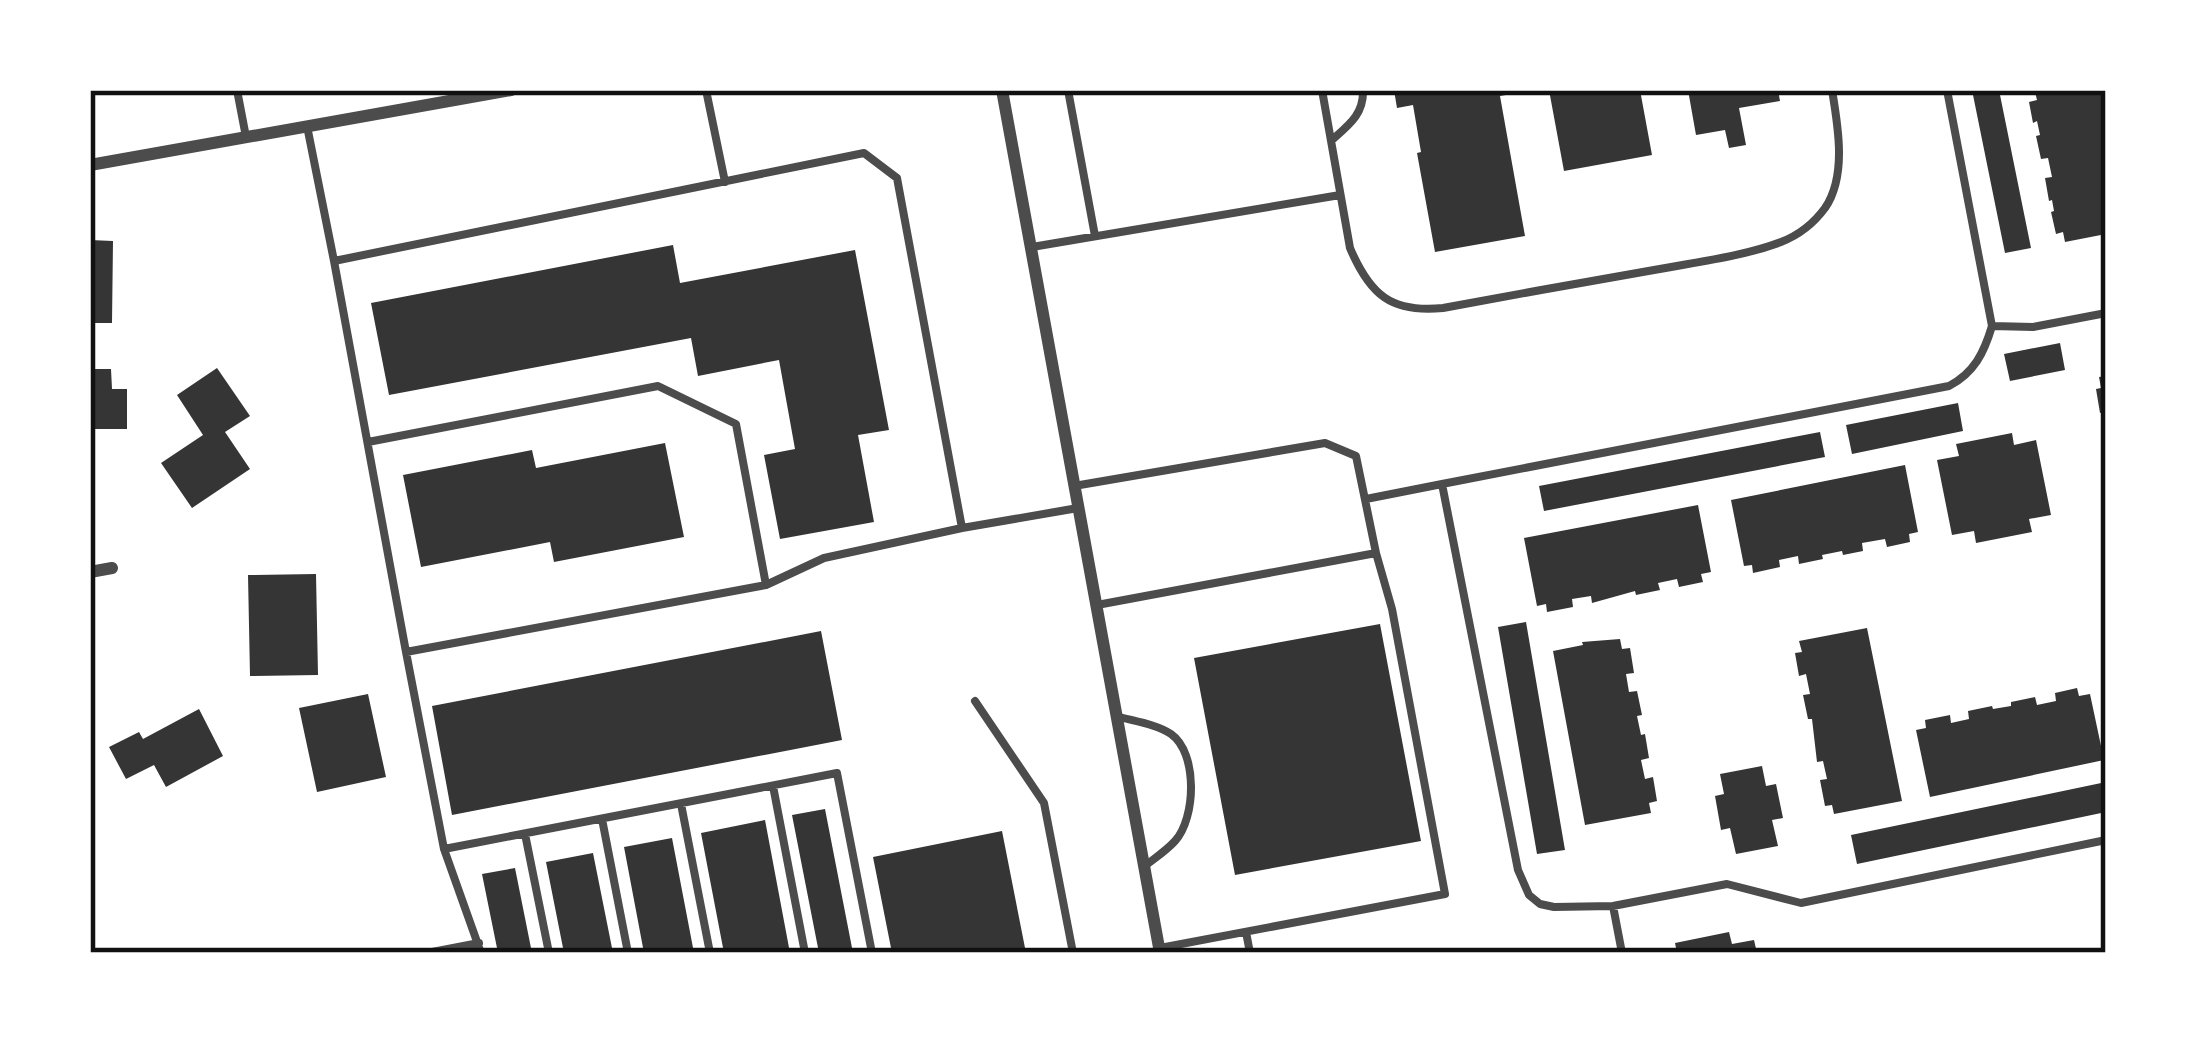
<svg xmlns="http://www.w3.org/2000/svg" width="2196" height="1043" viewBox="0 0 2196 1043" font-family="'Open Sans',sans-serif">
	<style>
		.building { fill: #353535 }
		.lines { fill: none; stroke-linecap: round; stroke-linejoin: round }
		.service { stroke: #4c4c4c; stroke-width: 8 }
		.minor { stroke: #4c4c4c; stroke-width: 12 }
		.neatline { fill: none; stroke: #111; stroke-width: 4.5 }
	</style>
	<rect width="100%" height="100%" fill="#fff"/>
	<!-- building -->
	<path class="building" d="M1394,90H1523V92L1500,96L1525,236L1435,252L1417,153L1421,152L1413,105L1397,108Z
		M1549,90H1640L1652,155L1564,171Z
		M1688,90H1778L1780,101L1739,108L1746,145L1729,148L1725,130L1696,135Z
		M1972,90H1999L2031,248L2005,253Z
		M2045,90H2104L2106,234L2065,242L2063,232L2056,234L2051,212L2054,211L2052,200L2049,201L2045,178L2052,177L2048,158L2041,159L2036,136L2040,135L2037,121L2033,123L2029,102L2037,100L2035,92Z
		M90,240L113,241L112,323H90Z
		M673,245L680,283L855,250L889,430L858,435L874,522L780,539L764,455L795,449L779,360L698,376L691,338L389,395L371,303Z
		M2060,343L2065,370L2010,381L2004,354Z
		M217,368L250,416L225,432L250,469L192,508L161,463L203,435L177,395Z
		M90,369H111L112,389H127V429H90Z
		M2106,376V412L2100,413L2096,389L2101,388L2099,377Z
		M1958,403L1963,431L1852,454L1846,425Z
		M1820,432L1825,457L1544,511L1539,486Z
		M2012,433L2014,445L2036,440L2051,515L2029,519L2032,532L1976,543L1974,531L1952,535L1937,460L1959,456L1956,444Z
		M665,443L684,537L554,562L550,542L421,567L403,475L532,450L536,468Z
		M1905,465L1918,532L1909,534L1910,542L1887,547L1885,539L1862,543L1863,551L1843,555L1842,551L1822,555L1823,559L1799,564L1798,556L1779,560L1780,567L1753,573L1752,565L1744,566L1731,500Z
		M1698,505L1711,572L1701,574L1703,582L1679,587L1677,579L1658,583L1660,590L1636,595L1635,591L1592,603L1591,596L1572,599L1573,607L1547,612L1546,604L1537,606L1524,538Z
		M316,574L318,675L250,676L248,575Z
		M1526,622L1565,850L1537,854L1498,627Z
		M1380,624L1421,841L1235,875L1194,658Z
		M1867,628L1902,801L1834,814L1832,805L1825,806L1820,780L1827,779L1823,761L1817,762L1812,719H1808L1803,695L1810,694L1806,674L1799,676L1795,653L1802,652L1799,641Z
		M821,631L842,740L452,815L432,706Z
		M1620,639L1622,649L1630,648L1634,673L1626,674L1629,692L1637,691L1642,715L1637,716L1641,735L1645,734L1649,758L1641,760L1645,779L1653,777L1657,801L1649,803L1651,813L1585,825L1553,651L1583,645L1582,642Z
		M2077,688L2079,696L2090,694L2104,760L1930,797L1916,730L1926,728L1925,720L1950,715L1951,723L1969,719L1968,711L1992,706L1993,709L2011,706V702L2035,697L2037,705L2056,701L2055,693Z
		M368,694L386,777L317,792L299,708Z
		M199,709L223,756L166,787L154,765L126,779L109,747L139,732L143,739Z
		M1762,766L1766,786L1776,784L1783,818L1772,820L1778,846L1736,854L1730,828L1721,830L1715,796L1724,794L1720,774Z
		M2106,782V812L1857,864L1851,835Z
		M825,809L853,953H819L792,815Z
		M765,820L790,953H724L701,833Z
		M1002,831L1026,953H892L873,857Z
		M672,838L694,953H644L624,847Z
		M593,853L613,953H564L546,862Z
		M515,868L532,953H498L482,874Z
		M1729,932L1732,944L1754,940L1757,953H1677L1675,943Z"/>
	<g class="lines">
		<!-- service -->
		<path class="service" d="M237,90L246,137
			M706,90L725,182
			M1068,90L1095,236
			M1322,90L1350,248C1370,295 1391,313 1443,308C1513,295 1584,282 1654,270C1696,262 1741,257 1781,242C1799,235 1814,223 1825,208C1847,176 1838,126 1832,90
			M1947,90L1992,326C1984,353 1974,373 1949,386L1442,484L1518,870L1529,895L1540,904L1554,907L1613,906L1727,884L1801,903L2106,840
			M307,126L334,261L864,153L897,178L962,528L1078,508
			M1332,140C1349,125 1364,114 1363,90
			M1032,247L1340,195
			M334,261L406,652L766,585L824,558L962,528
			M1992,326L2033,327L2106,313
			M368,442L658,386L736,424L766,585
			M1074,486L1325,443L1356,456L1376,553L1097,605
			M1366,499L1442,484
			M406,652L444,849L481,953
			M975,701L1044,803L1073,953
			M1116,716C1133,721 1156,724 1171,734C1198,753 1196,818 1175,841C1167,850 1155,858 1145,866
			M773,786L805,953
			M681,804L710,953
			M602,819L628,953
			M525,834L549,953
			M444,849L837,773L872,953
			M1613,906L1622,953
			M1246,932L1250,953
			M1160,948L1445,894L1392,609L1376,553
			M427,953L479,943"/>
		<!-- minor -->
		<path class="minor" d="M1002,90L1160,953
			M90,165L511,90
			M90,572L112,568"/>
	</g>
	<!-- border -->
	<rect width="2196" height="1043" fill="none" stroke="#ffffff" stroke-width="186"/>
	<rect x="93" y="93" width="2010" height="857" class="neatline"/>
</svg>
